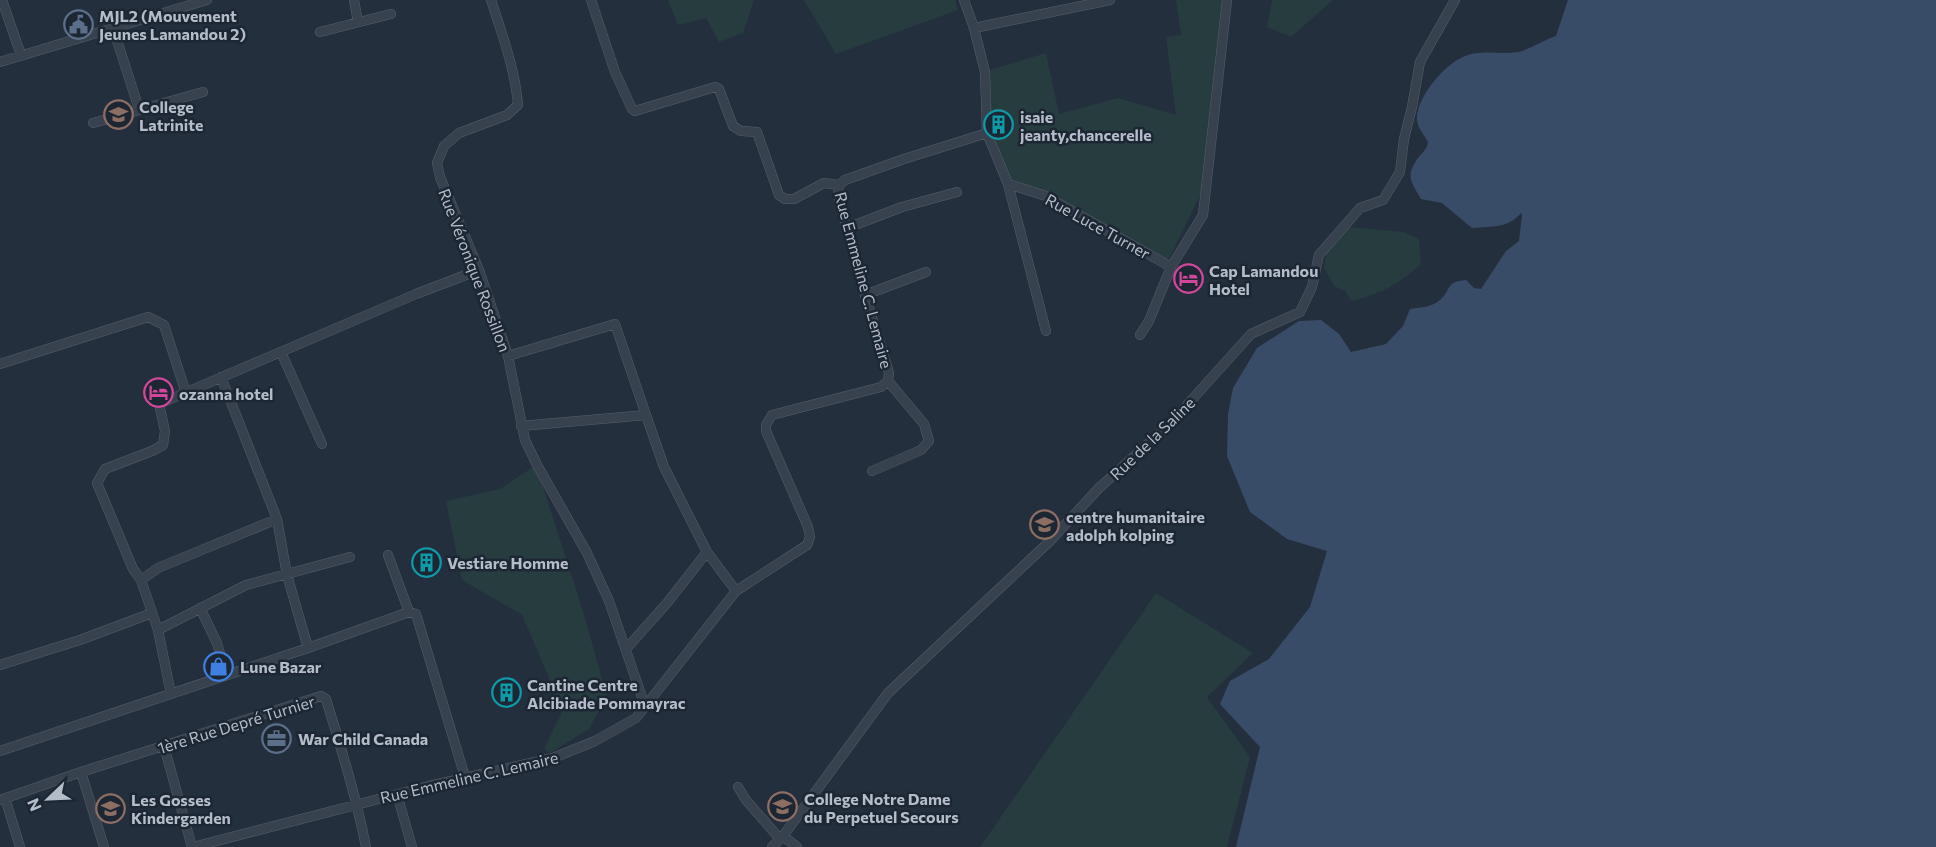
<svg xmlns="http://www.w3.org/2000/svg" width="1936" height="847" viewBox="0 0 1936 847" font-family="Commissioner,sans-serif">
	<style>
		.green { fill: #263c3f }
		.water { fill: #394c67 }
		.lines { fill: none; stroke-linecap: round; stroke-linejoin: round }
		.minor-casing { stroke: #565f6c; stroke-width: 10 }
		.minor { stroke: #38414e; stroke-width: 9 }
		.labels { text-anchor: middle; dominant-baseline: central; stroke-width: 5; stroke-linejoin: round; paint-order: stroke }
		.poi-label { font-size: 16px; font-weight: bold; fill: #b4bcc9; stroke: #1d2633; text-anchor: start }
		.street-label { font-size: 16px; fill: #b4bcc9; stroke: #1d2633 }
	</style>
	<rect width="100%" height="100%" fill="#242f3e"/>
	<!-- green -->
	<path class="green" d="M668,0H754L743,33L719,42L706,18L678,25Z
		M804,0H955L958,10L836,54Z
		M1176,0H1224L1201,193L1168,261L1009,181L988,125L990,70L1046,53L1059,114L1118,98L1176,115L1166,37L1181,35Z
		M1272,0H1333L1291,37L1267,27Z
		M1349,227L1404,232L1419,239L1421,264C1399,284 1381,294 1351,301L1345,291L1334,286L1324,268L1327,248Z
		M536,465L582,608L607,696L589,729L550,753L544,749L563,710L522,615L462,580L446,501L500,489Z
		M1156,593L1253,653L1207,697L1250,757L1227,847H980Z"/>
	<!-- water -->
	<path class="water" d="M1568,0H1936V847H1236L1260,747L1220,704L1230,681L1269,659L1310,607L1327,551L1287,539L1250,512L1227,456L1228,414L1233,388L1257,348L1299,321L1321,320L1339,334L1351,352L1386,344L1403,326L1410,309C1421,307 1432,308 1441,299C1452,288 1446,282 1466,280L1474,288L1481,289L1506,251L1519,241L1522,215L1521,213C1507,229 1492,226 1472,228L1442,203L1421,199C1411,182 1405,176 1418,158C1423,151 1427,150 1428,142C1424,134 1416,127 1417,117C1418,96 1444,65 1463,57C1480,49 1500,55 1518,52C1528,50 1544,40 1556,36Z"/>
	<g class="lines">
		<defs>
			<path id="minor" d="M2,0L21,55
				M354,0L358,22
				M491,0C502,34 515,69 518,105L507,115L459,133L444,146L437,163L440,177L479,270L508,356L525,440L537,465L587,553L609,601L645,706
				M591,0L615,72L632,109L635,111L715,87L719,89L733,126L741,131L757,132L779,195L785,199H794L824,183L839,185
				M113,28L139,109
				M974,28L1110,0
				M320,32L391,14
				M0,62L207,0
				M93,123L203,92
				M987,133L1008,184L1046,196L1171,267
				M1008,184L1046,331
				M847,228L902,207L957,192
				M865,295L926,272
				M1140,335L1149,321L1171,267L1203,215L1227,0
				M281,352L322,444
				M508,356L615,324L646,415
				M0,364L148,317L164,325L186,393
				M221,377L277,519L287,575L308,648
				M521,426L646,415L664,467L707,552L667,603L626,649
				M872,471L921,450L929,441L924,424L888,381
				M707,552L736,591
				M388,555L409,612
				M141,580L133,569L97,483L105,469L152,451L163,445L165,431L159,404L416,294L479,270
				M200,608L217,643L226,675
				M158,630L246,585L350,557
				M0,665L80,640L152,613
				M171,694L158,630L141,580L158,568L277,519
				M164,746L192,847
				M0,751L308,648L409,612L416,614L465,777
				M81,772L104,847
				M738,787L746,800L780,839
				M397,794L412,847
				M5,798L20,847
				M0,800L81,772L321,696L326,699C341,748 356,796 366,847
				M783,836L797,847
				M193,847L429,786L553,758L595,741L636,718L736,591L807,545L810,537L808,527L766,431V425L772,415L881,387L888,381L889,373L865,295L838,196L839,185L845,180L904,159L987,133L985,72L974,28L964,0
				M772,847L783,836L888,693L1049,542L1099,488L1169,425L1251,334L1300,312L1312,287L1319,255L1360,208L1383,200L1400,172L1404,139L1412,107L1420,62L1455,0"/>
		</defs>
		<!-- minor casing -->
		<use href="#minor" class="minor-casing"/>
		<!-- minor -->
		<use href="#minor" class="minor"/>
	</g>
	<!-- icons -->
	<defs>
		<symbol id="civic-ring" viewBox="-11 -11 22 22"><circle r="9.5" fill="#1d2633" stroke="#5c6f8a" stroke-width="1.5"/><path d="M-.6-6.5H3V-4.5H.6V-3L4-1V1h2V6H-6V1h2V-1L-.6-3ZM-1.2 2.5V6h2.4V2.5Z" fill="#5c6f8a"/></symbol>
		<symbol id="school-ring" viewBox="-11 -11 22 22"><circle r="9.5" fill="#1d2633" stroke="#8d6e63" stroke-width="1.5"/><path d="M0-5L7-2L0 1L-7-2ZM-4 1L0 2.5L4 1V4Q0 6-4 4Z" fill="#8d6e63"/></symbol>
		<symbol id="building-ring" viewBox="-11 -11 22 22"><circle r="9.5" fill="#1d2633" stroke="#0f9aa8" stroke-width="1.5"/><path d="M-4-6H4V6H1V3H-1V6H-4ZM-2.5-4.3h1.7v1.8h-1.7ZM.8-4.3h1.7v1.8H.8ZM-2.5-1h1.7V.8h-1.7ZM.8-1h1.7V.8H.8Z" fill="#0f9aa8"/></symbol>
		<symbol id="hotel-ring" viewBox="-11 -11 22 22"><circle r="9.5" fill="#1d2633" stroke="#d1479c" stroke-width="1.5"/><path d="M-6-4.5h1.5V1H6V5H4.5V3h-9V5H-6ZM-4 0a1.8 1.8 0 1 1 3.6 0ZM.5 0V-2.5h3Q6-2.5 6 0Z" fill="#d1479c"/></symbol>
		<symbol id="university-ring" viewBox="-11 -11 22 22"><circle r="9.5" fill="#1d2633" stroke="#8d6e63" stroke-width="1.5"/><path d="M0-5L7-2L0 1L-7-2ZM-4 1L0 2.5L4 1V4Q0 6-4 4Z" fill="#8d6e63"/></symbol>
		<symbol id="shop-ring" viewBox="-11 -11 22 22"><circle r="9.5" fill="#1d2633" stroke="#3f7fe0" stroke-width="1.5"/><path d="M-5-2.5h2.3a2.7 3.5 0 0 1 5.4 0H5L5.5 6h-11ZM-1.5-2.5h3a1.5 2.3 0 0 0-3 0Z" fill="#3f7fe0"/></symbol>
		<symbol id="office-ring" viewBox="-11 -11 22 22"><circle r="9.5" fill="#1d2633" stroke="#5c6f8a" stroke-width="1.5"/><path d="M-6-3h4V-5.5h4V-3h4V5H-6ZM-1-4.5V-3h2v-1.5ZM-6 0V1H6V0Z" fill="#5c6f8a"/></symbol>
	</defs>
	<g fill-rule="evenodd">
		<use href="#civic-ring" x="62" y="8" width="33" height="33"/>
		<use href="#school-ring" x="102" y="98" width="33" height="33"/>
		<use href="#building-ring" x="982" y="108" width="33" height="33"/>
		<use href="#hotel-ring" x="1172" y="262" width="33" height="33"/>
		<use href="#hotel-ring" x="142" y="376" width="33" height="33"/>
		<use href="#university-ring" x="1028" y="508" width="33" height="33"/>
		<use href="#building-ring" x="410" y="546" width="33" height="33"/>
		<use href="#shop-ring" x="202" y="650" width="33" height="33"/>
		<use href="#building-ring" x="490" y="676" width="33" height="33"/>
		<use href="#office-ring" x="260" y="722" width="33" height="33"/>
		<use href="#school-ring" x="766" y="790" width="33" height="33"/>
		<use href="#school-ring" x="94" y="792" width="33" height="33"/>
	</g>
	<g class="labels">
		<!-- poi labels -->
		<g class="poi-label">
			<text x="99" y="15">MJL2 (Mouvement<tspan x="99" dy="18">Jeunes Lamandou 2)</tspan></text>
			<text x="139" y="106">College<tspan x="139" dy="18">Latrinite</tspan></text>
			<text x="1020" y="116">isaie<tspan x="1020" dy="18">jeanty,chancerelle</tspan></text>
			<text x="1209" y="270">Cap Lamandou<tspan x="1209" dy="18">Hotel</tspan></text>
			<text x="179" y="393">ozanna hotel</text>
			<text x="1066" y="516">centre humanitaire<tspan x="1066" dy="18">adolph kolping</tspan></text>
			<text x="447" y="562">Vestiare Homme</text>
			<text x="240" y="666">Lune Bazar</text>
			<text x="527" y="684">Cantine Centre<tspan x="527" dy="18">Alcibiade Pommayrac</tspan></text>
			<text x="298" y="738">War Child Canada</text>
			<text x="804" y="798">College Notre Dame<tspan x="804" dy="18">du Perpetuel Secours</tspan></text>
			<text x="131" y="799">Les Gosses<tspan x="131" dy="18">Kindergarden</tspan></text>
		</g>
		<!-- street labels -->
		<g class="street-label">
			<text transform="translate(1098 226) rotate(29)">Rue Luce Turner</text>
			<text transform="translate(475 270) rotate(69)">Rue Véronique Rossillon</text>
			<text transform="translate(864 280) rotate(75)">Rue Emmeline C. Lemaire</text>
			<text transform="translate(1152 438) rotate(-44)">Rue de la Saline</text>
			<text transform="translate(236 724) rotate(-17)">1ère Rue Depré Turnier</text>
			<text transform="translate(469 777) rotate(-13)">Rue Emmeline C. Lemaire</text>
		</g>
	</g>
	<!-- north arrow -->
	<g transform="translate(48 799) rotate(247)" stroke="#1d2633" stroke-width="4.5" paint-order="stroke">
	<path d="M0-4.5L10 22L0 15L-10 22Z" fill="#b4bcc9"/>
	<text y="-9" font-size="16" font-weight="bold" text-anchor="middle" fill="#b4bcc9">N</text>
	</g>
</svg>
